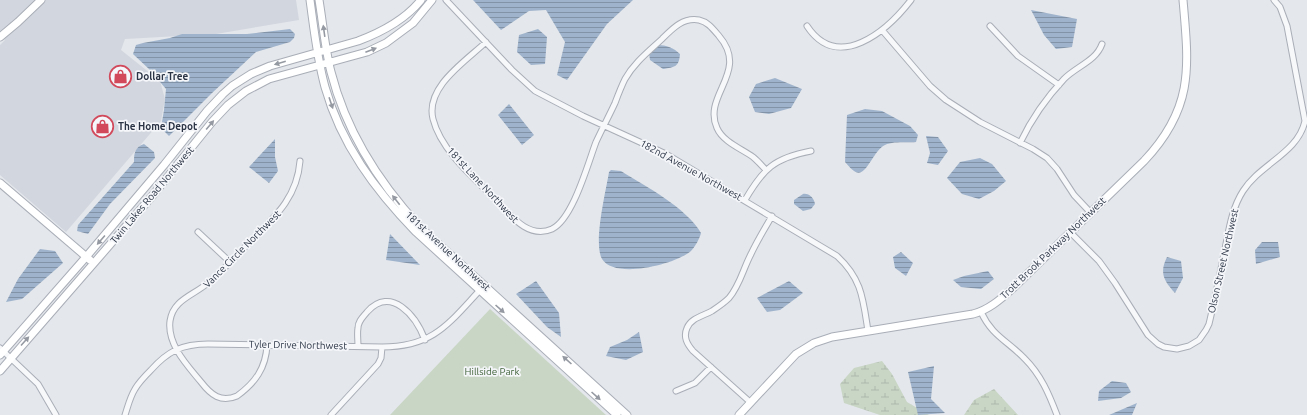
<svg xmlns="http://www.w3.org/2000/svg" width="1307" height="415" viewBox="0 0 1307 415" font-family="Ubuntu,sans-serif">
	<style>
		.built { fill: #d2d6de }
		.wetland { fill: url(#wetland-marsh) }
		.park { fill: #c9d6c5 }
		.water { fill: url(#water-rules) }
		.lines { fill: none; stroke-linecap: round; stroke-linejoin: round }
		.street-casing { stroke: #a9aeb7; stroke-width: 7 }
		.secondary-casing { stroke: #a9aeb7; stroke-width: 9 }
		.street { stroke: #f7f8fa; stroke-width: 5 }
		.secondary { stroke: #fff; stroke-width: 7 }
		.oneway { fill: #959aa2 }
		.labels { text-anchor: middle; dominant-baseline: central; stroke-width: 3.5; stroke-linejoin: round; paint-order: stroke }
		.poi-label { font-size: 10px; font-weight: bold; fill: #2b3445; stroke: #f4f6f9; text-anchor: start }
		.street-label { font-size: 10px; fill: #2b3445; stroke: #f4f6f9 }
		.park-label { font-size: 10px; fill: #3f6138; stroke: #f4f6f9 }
	</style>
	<defs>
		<pattern id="wetland-marsh" width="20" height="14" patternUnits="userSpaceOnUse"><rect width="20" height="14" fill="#c9d6c5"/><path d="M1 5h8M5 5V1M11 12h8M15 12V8" fill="none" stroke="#adb8ab"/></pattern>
		<pattern id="water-rules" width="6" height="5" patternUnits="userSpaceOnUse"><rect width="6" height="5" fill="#9fb4cc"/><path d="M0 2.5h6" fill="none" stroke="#8293a7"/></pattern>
	</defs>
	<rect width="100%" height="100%" fill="#e4e7ec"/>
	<!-- built -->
	<path class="built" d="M0,0H296L299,20L216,34L125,39L121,50L160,81L165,99L161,121L66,232L0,175V45L5,40L0,35Z"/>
	<!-- wetland -->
	<path class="wetland" d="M882,361L892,374L907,402L929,415H880L844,403L840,384L854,368Z
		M994,389L1018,415H964L974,400Z"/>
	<!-- park -->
	<path class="park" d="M490,309L606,415H390Z"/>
	<!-- water -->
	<path class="water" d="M473,0H633L607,24L567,80L557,75L565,42L546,10L529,11L501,30Z
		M1031,10L1077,19L1072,47L1056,49L1044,35Z
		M290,29L295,34L294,38L290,42L256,52L212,93L169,136L161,128L164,110L166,89L150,70L133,54L136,45L143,43L170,38L182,34H247Z
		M538,29L547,37L545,64L531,65L517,52L519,35Z
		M658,45C666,45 674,48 680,54C679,67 675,67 663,69L650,60L649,53Z
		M775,78L802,89L791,108L769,114L755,112L749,97L756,84Z
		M509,104L534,135L522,145L498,115Z
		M865,109L882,111L910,126L918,135L916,142C907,143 893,141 885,145C873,150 866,180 854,171C851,169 848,165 845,162L847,115Z
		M926,136L938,137L948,151L938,165L927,163L930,153Z
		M275,139V157L278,171L269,183L249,167Z
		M144,144L154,152L155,158L110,204L88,234L77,231L78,225L134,162C134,153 135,147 144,144Z
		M980,158L992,164L1006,181L994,191L979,199L962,194L947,178L960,162Z
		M611,170L621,171C645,186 687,208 701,233C700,238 695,247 691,251C676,264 615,280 602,259C593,243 606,191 609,172Z
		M803,194C809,193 814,198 815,204L811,209L803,211L794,204V200Z
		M390,234L420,265L386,260Z
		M1262,242H1278L1280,257L1256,264L1255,250Z
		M40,249L55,251L63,263L22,299L6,302L18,279Z
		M901,252L913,263L906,276L895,268L893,257Z
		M1167,257L1181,261L1183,278L1175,293C1164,281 1159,273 1167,257Z
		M988,271L994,279L981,289L961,287L953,280L964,276Z
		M536,281L559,313L561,337L547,327L516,294Z
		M789,281L803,293L780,310L767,312L757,298Z
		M639,332L643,352L626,360L606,356L610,347L627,340Z
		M934,366L931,399L945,413L918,415L908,372Z
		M1112,381L1126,383L1131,392L1121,398L1098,401L1099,391Z
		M1137,403L1132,415H1109Z"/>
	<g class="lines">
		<defs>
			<path id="street" d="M446,0L512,70L535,91L583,116L666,154L837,256C862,279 863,299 868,331
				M807,26C838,73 887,31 911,0
				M990,26L1018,56L1059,85
				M882,30L930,86L946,100L980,122L1033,149L1047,158L1057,169L1074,195L1090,212
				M486,42C466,61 425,87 433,119C441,151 475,179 498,202C512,217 529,239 552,229C573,219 588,163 596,142C602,129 609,116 615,103C618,95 621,87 625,79C634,63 648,52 662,39C672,29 683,17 699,20C708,22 713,29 719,36C750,72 702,95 717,128C723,142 742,149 753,157C758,161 762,166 766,170
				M1020,143C1031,120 1047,97 1064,79C1077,66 1096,61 1102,44
				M745,200C763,169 774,158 811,151
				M198,232L230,262
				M1070,232L1099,261L1115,283L1148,335L1158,344L1164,347L1177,349L1189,346L1199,340L1206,330L1209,324C1215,299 1220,274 1225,249C1229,229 1232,208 1243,191C1260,164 1298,153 1305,121L1287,26L1280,7L1274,0
				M981,312C992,336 1008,341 1025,359C1041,375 1049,394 1057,415
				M267,345C266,368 255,383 237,396C221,403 211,395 201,382C188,366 167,345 170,321C173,299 195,295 209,282C222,272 232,259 244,248C270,221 297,201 300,161
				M358,346C358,340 357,333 358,328C358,321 363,317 367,312C391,285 416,316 425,340
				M0,348L38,384L56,415
				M676,391L695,383L711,367
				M750,402L693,351C687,344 683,337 687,328C691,318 703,316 712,311C718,307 724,303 729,298C740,285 743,269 751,254C757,241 765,228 772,216
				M125,415C128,406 130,397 135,389C139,382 145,376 151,370C168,351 182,344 208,344L382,347C434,347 449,323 481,289
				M331,415L378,364L381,358L382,347"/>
			<path id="secondary" d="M310,0C314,29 317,58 325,87C341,144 375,190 416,232L617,415
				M319,0C323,24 325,49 331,72C346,131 379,183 420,227L627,415
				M0,37L18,22L41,0
				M0,183L90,260
				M0,355L86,257L164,165L207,111L223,94L232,86L251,74L270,66L358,41C382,32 405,20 421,0
				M0,371L94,263L153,195L212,122L228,105L246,91L269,79L367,52L386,43L413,23L432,0
				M739,415L796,354L814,343L832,337L973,314C988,310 1000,300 1012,289L1144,161C1194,108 1189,68 1183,0"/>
		</defs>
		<!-- street casing -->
		<use href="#street" class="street-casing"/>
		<!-- secondary casing -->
		<use href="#secondary" class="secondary-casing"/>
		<!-- street -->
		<use href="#street" class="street"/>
		<!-- secondary -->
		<use href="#secondary" class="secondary"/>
	</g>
	<!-- one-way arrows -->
	<defs><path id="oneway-solid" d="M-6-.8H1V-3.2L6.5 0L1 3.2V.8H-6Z"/></defs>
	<g class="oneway">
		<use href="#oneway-solid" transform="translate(324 31) rotate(-98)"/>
		<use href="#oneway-solid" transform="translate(371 50) rotate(-21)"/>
		<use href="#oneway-solid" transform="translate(280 63) rotate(164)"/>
		<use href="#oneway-solid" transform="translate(331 103) rotate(71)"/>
		<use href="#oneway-solid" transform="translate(210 125) rotate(-50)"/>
		<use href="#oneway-solid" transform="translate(396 200) rotate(-128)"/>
		<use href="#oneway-solid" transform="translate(101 240) rotate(131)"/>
		<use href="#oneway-solid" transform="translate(500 309) rotate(42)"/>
		<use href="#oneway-solid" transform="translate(25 341) rotate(-48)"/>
		<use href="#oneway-solid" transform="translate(567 360) rotate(-138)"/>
		<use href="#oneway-solid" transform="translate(596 396) rotate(42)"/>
	</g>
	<!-- icons -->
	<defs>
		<symbol id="shop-ring" viewBox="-11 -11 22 22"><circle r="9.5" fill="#f4f6f9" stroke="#d1495b" stroke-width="1.5"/><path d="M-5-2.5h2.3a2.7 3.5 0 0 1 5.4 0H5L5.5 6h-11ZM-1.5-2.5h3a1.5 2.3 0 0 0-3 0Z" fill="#d1495b"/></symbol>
	</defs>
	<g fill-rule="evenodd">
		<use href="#shop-ring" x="108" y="64" width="25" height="25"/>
		<use href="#shop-ring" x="90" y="114" width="25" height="25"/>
	</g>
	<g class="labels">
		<!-- poi labels -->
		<g class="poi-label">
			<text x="136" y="76">Dollar Tree</text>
			<text x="118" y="126">The Home Depot</text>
		</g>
		<!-- street labels -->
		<g class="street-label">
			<text transform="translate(691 170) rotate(29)">182nd Avenue Northwest</text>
			<text transform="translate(483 185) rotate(47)">181st Lane Northwest</text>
			<text transform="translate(152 195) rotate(-50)">Twin Lakes Road Northwest</text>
			<text transform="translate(1053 248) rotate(-44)">Trott Brook Parkway Northwest</text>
			<text transform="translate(242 249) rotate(-45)">Vance Circle Northwest</text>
			<text transform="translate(448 251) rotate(43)">181st Avenue Northwest</text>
			<text transform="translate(1223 261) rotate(-77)">Olson Street Northwest</text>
			<text transform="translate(298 345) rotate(1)">Tyler Drive Northwest</text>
		</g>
		<!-- park labels -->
		<g class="park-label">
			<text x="492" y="371">Hillside Park</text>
		</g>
	</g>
</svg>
